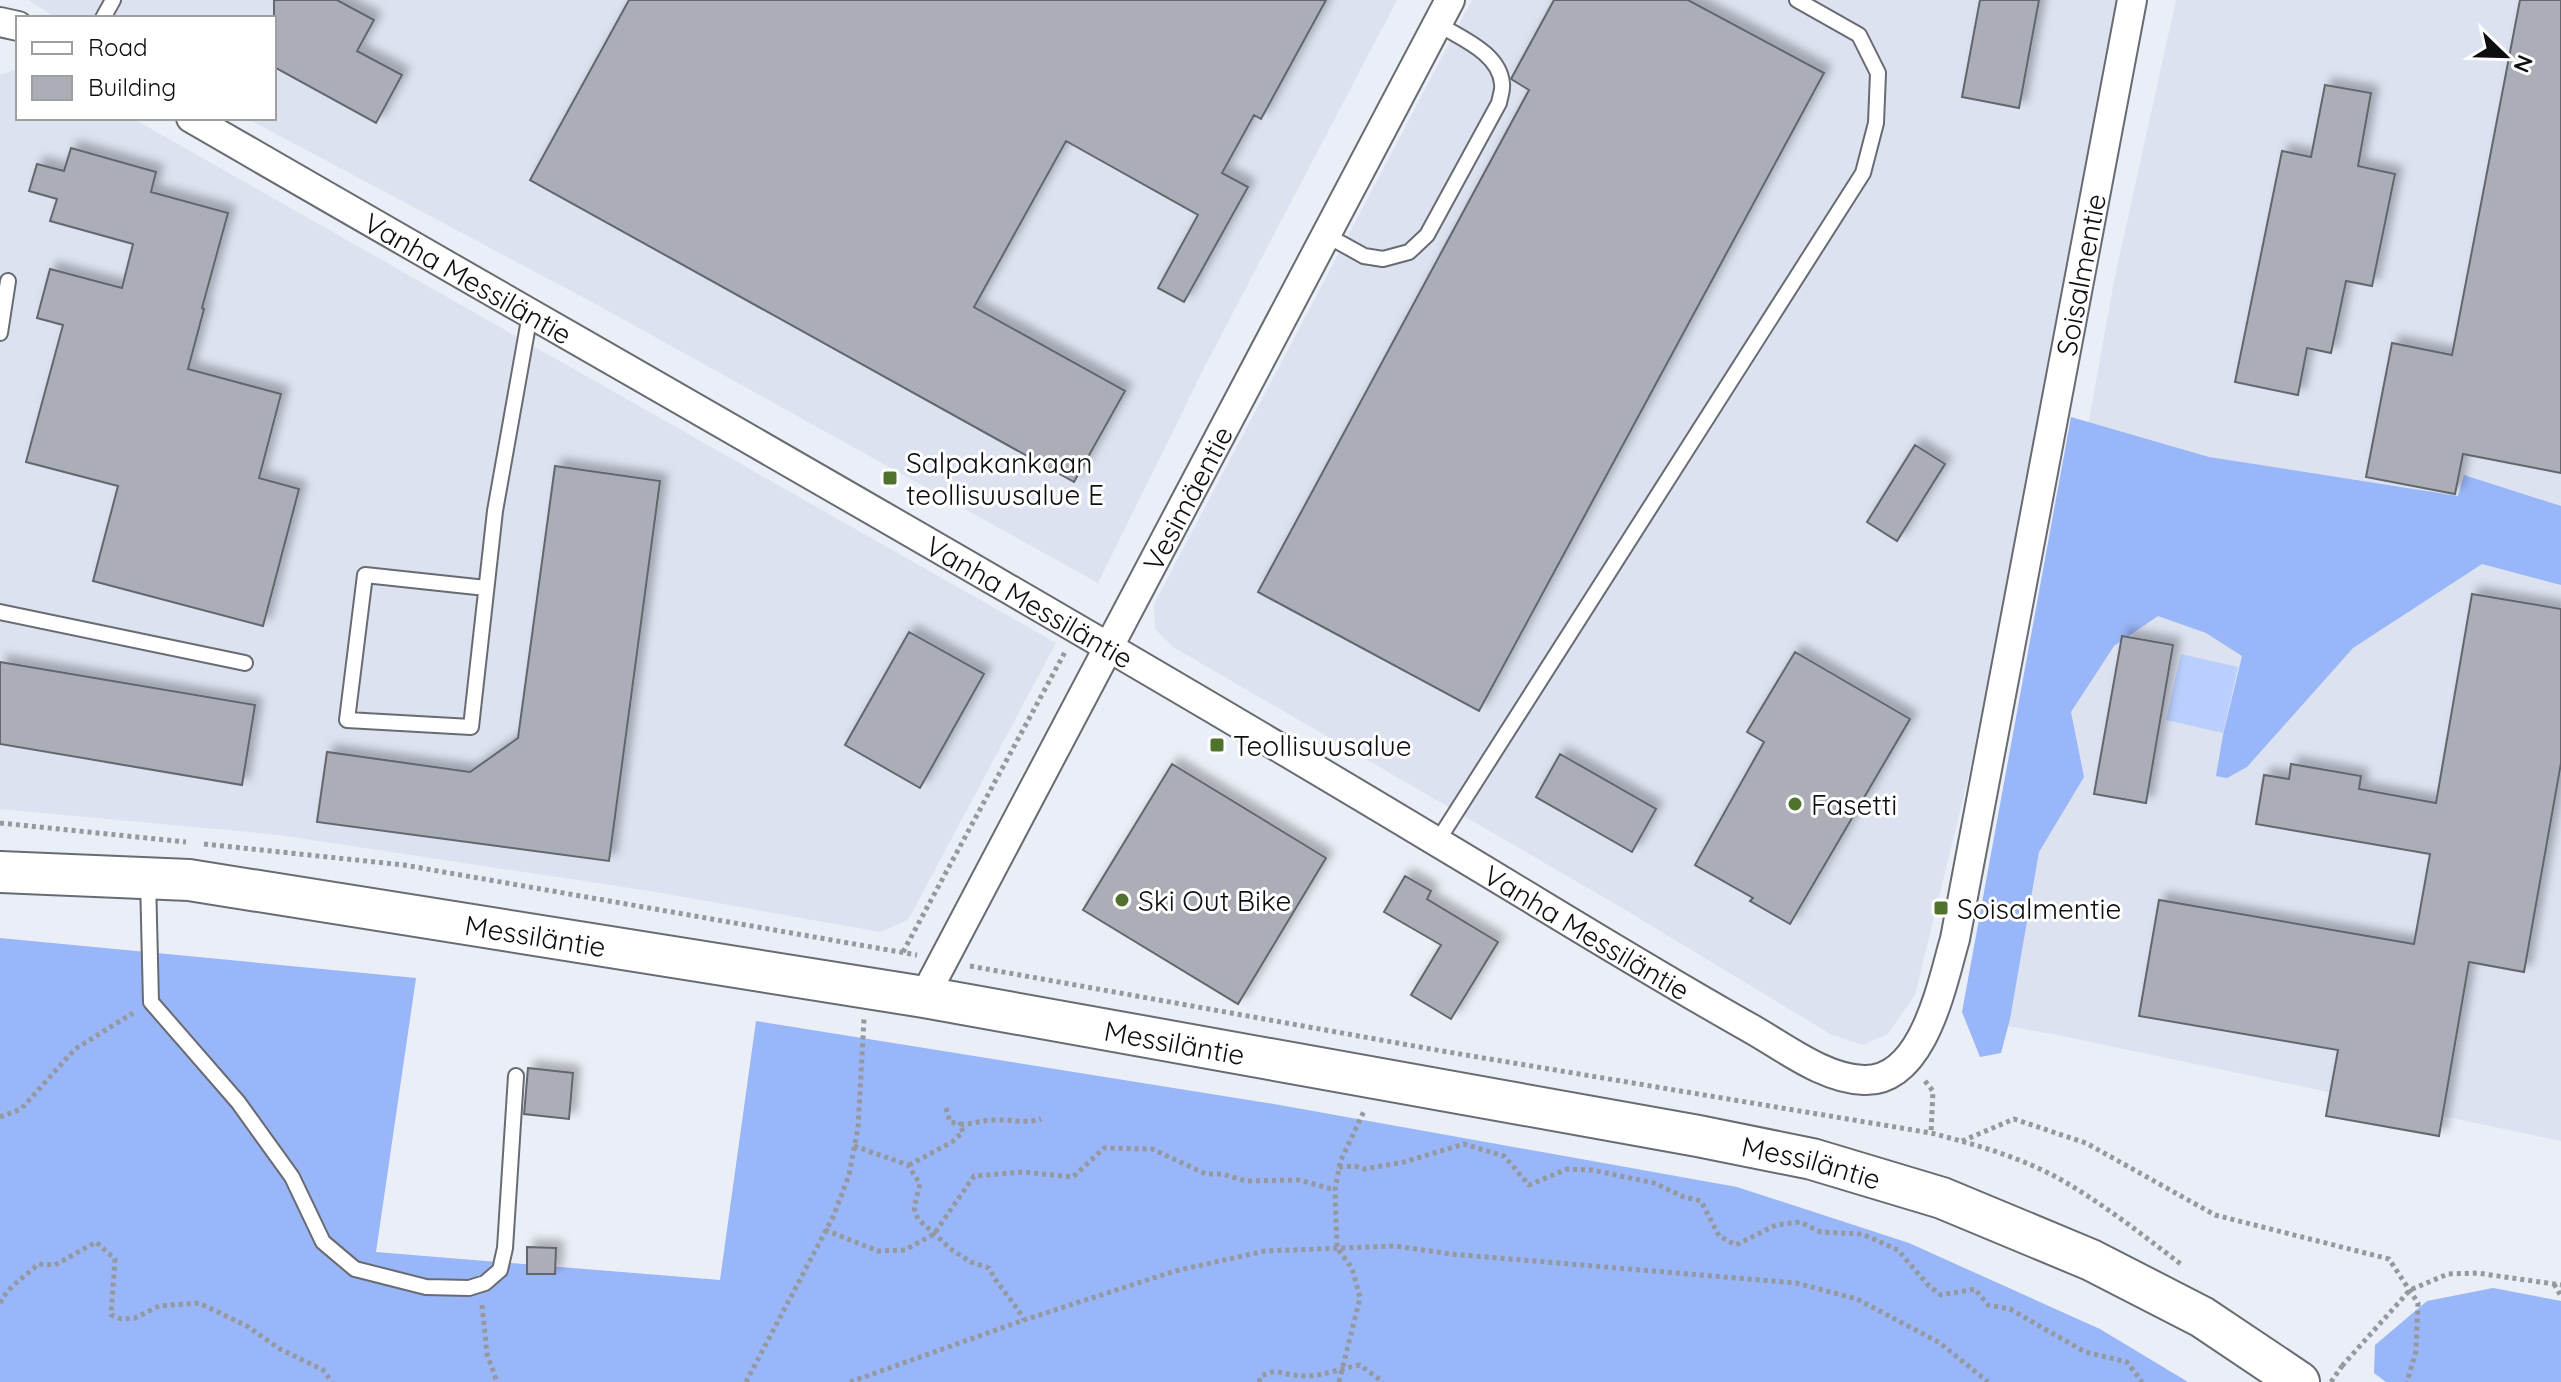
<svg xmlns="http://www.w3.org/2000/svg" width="2561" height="1382" viewBox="0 0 2561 1382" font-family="Quicksand,sans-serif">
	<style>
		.built { fill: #dce2f0 }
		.green { fill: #bacffd }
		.forest { fill: #99b6f8 }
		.building { fill: #abaeb6; stroke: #63666d; stroke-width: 2; filter: url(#shadow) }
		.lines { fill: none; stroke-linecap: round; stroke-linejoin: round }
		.lane-casing { stroke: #686b72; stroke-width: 18 }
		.street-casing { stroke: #686b72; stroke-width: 32 }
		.secondary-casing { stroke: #686b72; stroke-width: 44 }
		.path { stroke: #95989e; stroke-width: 5; stroke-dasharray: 4 4; stroke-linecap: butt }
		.lane { stroke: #fff; stroke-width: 14 }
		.street { stroke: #fff; stroke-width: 28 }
		.secondary { stroke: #fff; stroke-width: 40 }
		.path-bridge { stroke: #95989e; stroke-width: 5; stroke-dasharray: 4 4; stroke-linecap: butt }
		.poi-dot { fill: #4f732c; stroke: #fff; stroke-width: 3 }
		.labels { text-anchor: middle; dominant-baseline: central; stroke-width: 6; stroke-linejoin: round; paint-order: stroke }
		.street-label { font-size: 28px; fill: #0d0e11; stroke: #fff }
		.poi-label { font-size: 28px; fill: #0d0e11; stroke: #fff; text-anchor: start }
	</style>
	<defs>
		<filter id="shadow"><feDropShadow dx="7" dy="-7" stdDeviation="4" flood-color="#0004"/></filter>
	</defs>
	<rect width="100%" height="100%" fill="#eaeef6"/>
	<!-- built -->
	<path class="built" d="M28,0H1397L1205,366L1098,583L590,301L246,118H274V18H57Z
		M1472,0H2117L1996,645L1967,783L1915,995L1888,1034L1863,1045L1832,1035L1617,905L1173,647L1155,629L1154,604Z
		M2176,0H2561V1141L2053,1034L1981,1022L2114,281Z
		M18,69V118H132L1056,643L908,920L880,932L656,892L279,835L0,809V75Z"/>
	<!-- green -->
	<path class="green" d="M2181,654L2238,667L2223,733L2166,720Z"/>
	<!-- forest -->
	<path class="forest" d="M2071,417L2209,457L2458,496L2464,475L2561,506V585L2482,564L2353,648L2247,767L2227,778L2216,776L2223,735L2242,656L2206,633L2158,616L2114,646L2071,712L2084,777L2039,852L2010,1019L2001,1053L1980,1057L1962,1012Z
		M0,938L416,978L376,1252L720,1280L756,1021L1274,1104L1737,1187L1909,1243L2100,1329L2188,1382H0Z
		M2493,1288L2561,1301V1382H2386L2374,1373L2375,1345L2427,1301Z"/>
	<!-- building -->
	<path class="building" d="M274,0H337L374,20L357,51L402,75L376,123L274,67Z
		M629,0H1326L1261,119L1254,115L1222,173L1248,187L1184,302L1158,288L1198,215L1066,141L974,307L1125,391L1074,482L530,180Z
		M1554,0H1688L1824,73L1479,711L1258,592L1529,90L1511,79Z
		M1980,0H2039L2019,108L1962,97Z
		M2520,0H2561V473L2463,454L2455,494L2366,477L2392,343L2452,355Z
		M2325,85L2371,93L2358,166L2395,174L2372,286L2346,281L2331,353L2307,348L2298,395L2235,382L2282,151L2311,157Z
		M71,148L156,172L151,192L228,213L202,308L204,309L188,369L281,394L259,478L299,489L263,626L93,581L118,486L26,462L63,325L37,318L50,269L122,288L133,244L50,221L57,199L29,191L37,164L64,171Z
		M1915,445L1945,464L1897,541L1867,522Z
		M555,466L660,481L609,861L317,822L327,752L470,772L518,738Z
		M2472,594L2561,609V763L2524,972L2469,962L2439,1136L2326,1116L2338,1050L2139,1016L2159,900L2414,944L2430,854L2256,824L2264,775L2289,779L2291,764L2361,776L2359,789L2436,803Z
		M909,632L984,674L920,788L845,745Z
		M2122,636L2173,645L2146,803L2094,794Z
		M1795,652L1910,719L1790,924L1750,901L1753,898L1695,865L1764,742L1747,732Z
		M0,662L255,705L242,785L0,744Z
		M1560,754L1656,809L1632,852L1536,797Z
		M1172,764L1326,858L1238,1004L1083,910Z
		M1405,876L1431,891L1427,899L1498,942L1451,1019L1411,995L1441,945L1384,912Z
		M528,1068L573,1073L569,1119L524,1114Z
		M527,1247L556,1248L555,1274H527Z"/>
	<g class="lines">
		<defs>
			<path id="lane" d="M103,18L113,0
				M1326,235L1364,256L1383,259L1409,252L1427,235L1499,103C1500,97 1503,90 1502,84C1500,53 1460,38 1438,24
				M0,333L8,281
				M486,588L365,575L347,720L471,727L495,511L530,314
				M0,612L245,663
				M1437,842L1863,173L1876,123L1878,73L1859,35L1797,0
				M148,879L151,1002L238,1102L292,1177L323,1242L355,1269L426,1287L469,1288L485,1283L500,1270L505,1248L516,1076"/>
			<g id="street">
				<path d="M0,22L18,26"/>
				<path id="s1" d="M191,118C607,359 1027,595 1439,843C1543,905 1645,969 1750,1028C1784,1047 1824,1079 1864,1080C1924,1082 1942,983 1955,939L2132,0"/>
				<path id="s2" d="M924,997L1450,0"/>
			</g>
			<g id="secondary">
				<path id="s3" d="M0,872L189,880L924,997L1698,1136L1812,1159L1942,1198L2091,1260L2202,1317L2299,1382"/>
			</g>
		</defs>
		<!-- lane casing -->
		<use href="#lane" class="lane-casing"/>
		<!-- street casing -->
		<use href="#street" class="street-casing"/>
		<!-- secondary casing -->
		<use href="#secondary" class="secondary-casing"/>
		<!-- path -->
		<path class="path" d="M0,823L186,842
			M204,844L404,865L917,955
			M903,952L1065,652
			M970,966L1442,1051L1931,1133C1977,1145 2024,1158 2065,1182C2106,1206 2144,1236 2182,1265
			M1925,1081L1933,1091L1931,1133
			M946,1108L950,1122L960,1124
			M0,1117L21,1109L75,1049L133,1013
			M1962,1141L2014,1119L2086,1143L2215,1215L2389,1259L2418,1303L2416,1351L2407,1382
			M854,1146L908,1165L920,1184L914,1208L918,1219L952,1250L971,1262L989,1268C999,1288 1014,1301 1024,1320
			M909,1165L952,1142L963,1132L960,1124C972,1125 981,1120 993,1120C1010,1119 1024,1124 1041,1119
			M1339,1167L1355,1166L1364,1169L1404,1162L1464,1144L1504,1156L1529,1185L1567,1169L1592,1170L1654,1183L1684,1197L1701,1201L1719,1236L1736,1245L1776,1225L1800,1222L1821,1232L1862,1234L1898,1250L1928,1285L1941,1295L1975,1289L1988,1305L2010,1309L2085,1352L2127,1362L2142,1382
			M825,1230L878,1251L905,1250L934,1234L974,1176L1023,1172L1073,1177L1104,1148L1152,1149L1206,1174H1222L1246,1181L1299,1180L1335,1190
			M2554,1284L2561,1296
			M0,1303C9,1285 24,1278 38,1264L55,1265L96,1242L115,1259L111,1315L121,1319L135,1318L159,1306L199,1303L247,1326L280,1349L323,1370L332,1382
			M482,1305L487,1354L497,1382
			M2342,1366L2410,1290L2448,1274L2477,1273L2561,1285
			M746,1382L834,1215L849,1175L858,1128L864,1019
			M850,1382L1024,1320L1175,1271L1265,1251L1395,1246L1451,1254L1796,1283L1857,1299L1940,1343L1988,1382
			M1259,1382L1261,1376L1275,1371C1313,1382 1324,1372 1360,1365L1383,1382
			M1339,1382L1360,1298L1352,1268L1337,1248L1335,1190L1340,1162L1365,1109"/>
		<!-- lane -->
		<use href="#lane" class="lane"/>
		<!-- street -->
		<use href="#street" class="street"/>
		<!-- secondary -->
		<use href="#secondary" class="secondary"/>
		<!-- path-bridge -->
		<path class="path-bridge" d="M2331,1382L2342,1366"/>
	</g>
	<!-- markers -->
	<g class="poi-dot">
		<rect x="882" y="470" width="16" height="16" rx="4"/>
		<rect x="1209" y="737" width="16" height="16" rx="4"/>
		<circle cx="1795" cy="804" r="8"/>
		<circle cx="1122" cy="900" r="8"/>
		<rect x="1933" y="900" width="16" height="16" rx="4"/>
	</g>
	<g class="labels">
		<!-- street labels -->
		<g class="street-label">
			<text stroke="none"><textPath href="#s1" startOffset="2788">Soisalmentie</textPath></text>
			<text stroke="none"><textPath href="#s1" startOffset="320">Vanha Messiläntie</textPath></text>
			<text stroke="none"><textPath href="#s2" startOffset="564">Vesimäentie</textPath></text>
			<text stroke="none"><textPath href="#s1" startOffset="968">Vanha Messiläntie</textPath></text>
			<text stroke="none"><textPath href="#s1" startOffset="1616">Vanha Messiläntie</textPath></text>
			<text stroke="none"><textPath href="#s3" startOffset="540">Messiläntie</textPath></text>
			<text stroke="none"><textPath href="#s3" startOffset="1188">Messiläntie</textPath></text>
			<text stroke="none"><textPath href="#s3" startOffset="1836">Messiläntie</textPath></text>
		</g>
		<!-- poi labels -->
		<g class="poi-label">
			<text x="906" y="462">Salpakankaan<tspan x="906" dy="32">teollisuusalue E</tspan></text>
			<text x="1233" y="745">Teollisuusalue</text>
			<text x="1811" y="804">Fasetti</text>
			<text x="1138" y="900">Ski Out Bike</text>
			<text x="1957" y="908">Soisalmentie</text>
		</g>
	</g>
	<!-- legend -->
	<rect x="16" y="16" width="260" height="104" fill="#ffffff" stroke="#9e9fa0" stroke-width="2"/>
	<rect x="32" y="42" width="40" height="12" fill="#ffffff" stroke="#9e9fa0" stroke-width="2"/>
	<text x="88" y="56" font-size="24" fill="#0d0e11">Road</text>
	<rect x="32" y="76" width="40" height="24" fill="#abaeb6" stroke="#9e9fa0" stroke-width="2"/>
	<text x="88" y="96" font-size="24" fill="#0d0e11">Building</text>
	<!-- north arrow -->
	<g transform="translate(2505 56) rotate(113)" stroke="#ffffff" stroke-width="6" paint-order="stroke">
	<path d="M0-6L14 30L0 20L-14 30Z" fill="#0d0e11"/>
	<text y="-12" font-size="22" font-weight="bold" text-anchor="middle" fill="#0d0e11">N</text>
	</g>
</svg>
